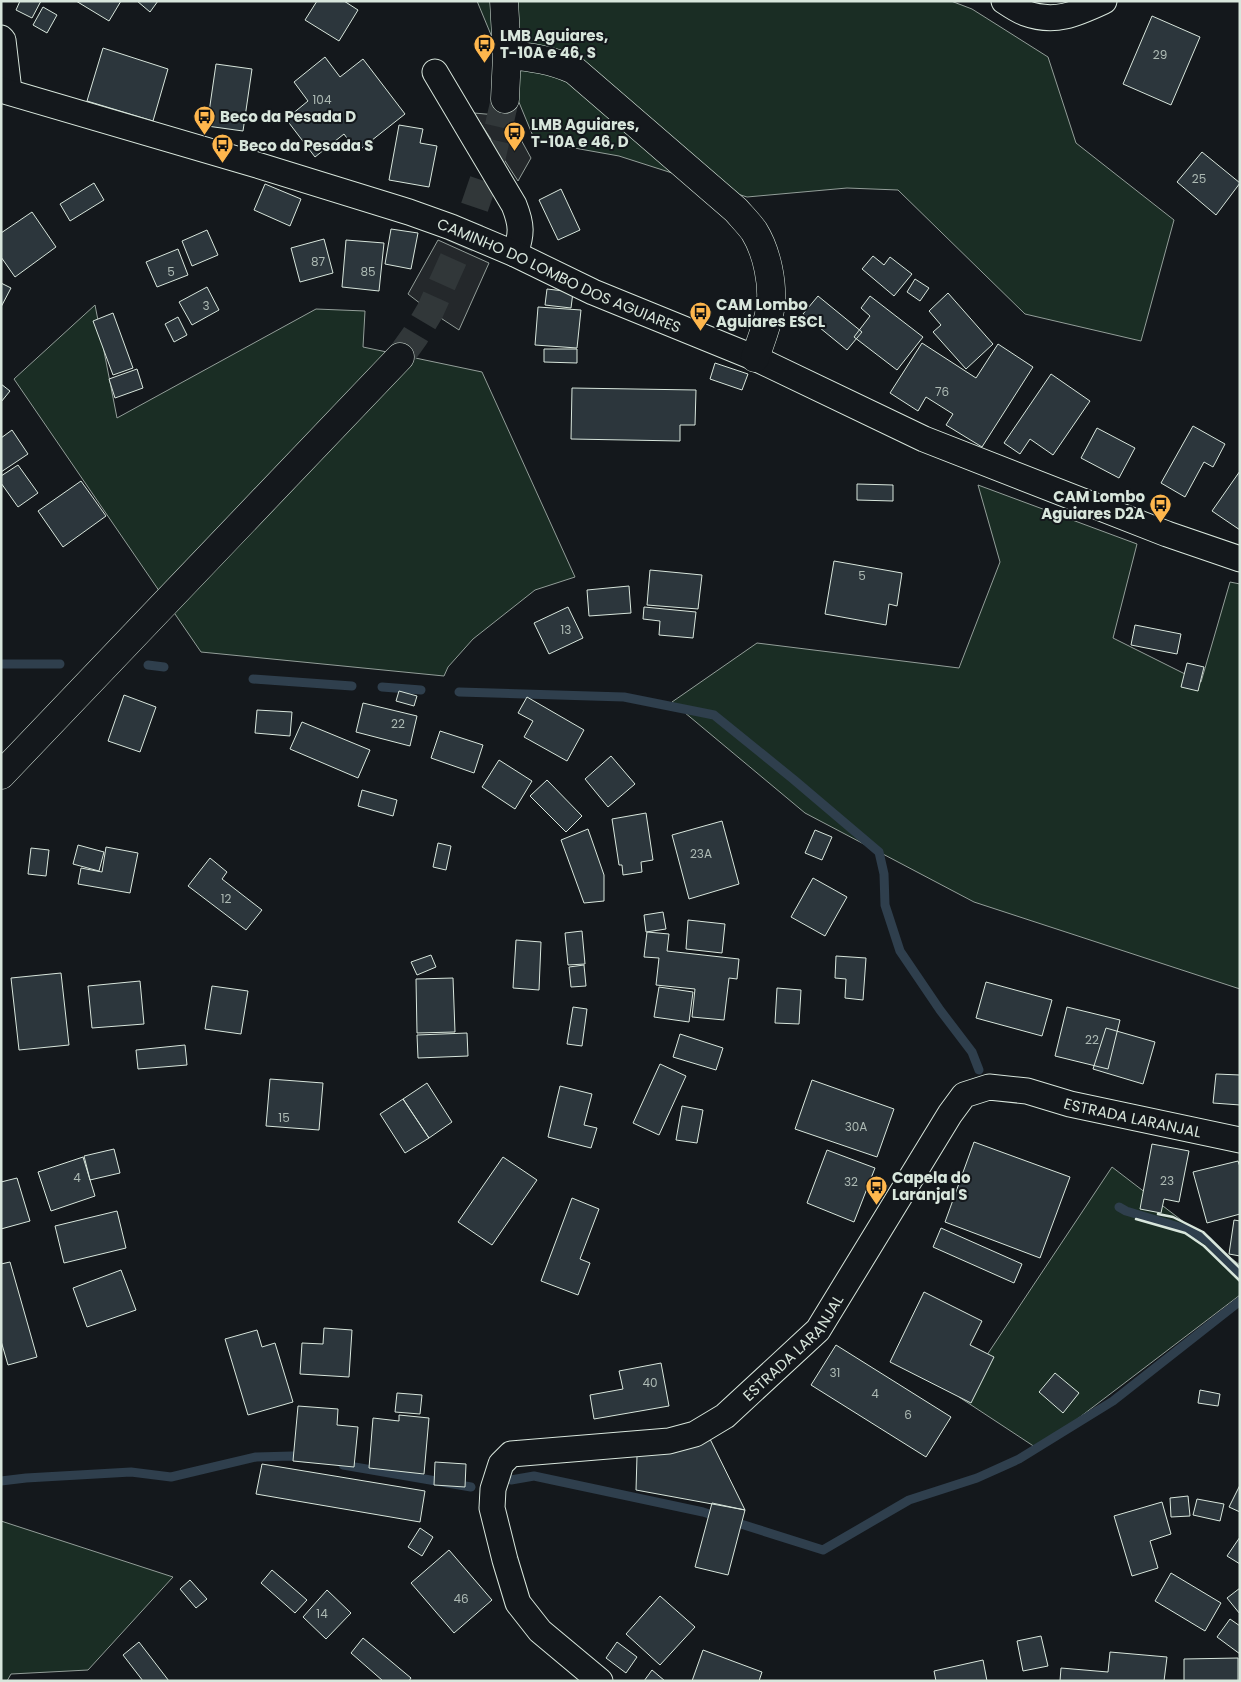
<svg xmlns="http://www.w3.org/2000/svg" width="1241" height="1682" viewBox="0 0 1241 1682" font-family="Poppins,sans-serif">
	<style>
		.green { fill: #1a2d24; stroke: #939e99 }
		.parking { fill: #24282b; stroke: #939e99 }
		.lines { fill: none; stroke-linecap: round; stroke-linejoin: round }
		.stream { stroke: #2f3f4d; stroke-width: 9 }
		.building { fill: #2c363c; stroke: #d8e6dc }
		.secondary-tunnel { stroke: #313739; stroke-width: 28; stroke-dasharray: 28 14; stroke-linecap: butt }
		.minor-casing { stroke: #d8e6dc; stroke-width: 27 }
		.secondary-casing { stroke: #d8e6dc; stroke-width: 29 }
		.minor { stroke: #14181c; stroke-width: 25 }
		.secondary { stroke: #14181c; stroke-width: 28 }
		.wall { stroke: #d8e6dc; stroke-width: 2.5 }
		.labels { text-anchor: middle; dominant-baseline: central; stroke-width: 4; stroke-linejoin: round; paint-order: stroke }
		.number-label { font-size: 12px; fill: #adbab4 }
		.poi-label { font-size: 15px; font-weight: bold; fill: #d8e6dc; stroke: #14181c; text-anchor: start }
		.street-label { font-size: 15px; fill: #d8e6dc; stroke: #14181c }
	</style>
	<rect width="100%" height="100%" fill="#14181c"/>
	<!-- green -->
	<path class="green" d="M477,1H951L972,9L1048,57L1076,143L1174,220L1141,341L1025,314L898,190L847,188L747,197L619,156L535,141Z
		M95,305L117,418L316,309L365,311L363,347L482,372L575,577L535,590L473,639L448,667L444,676L201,652L14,379Z
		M978,485L1137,544L1113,638L1201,682L1230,582L1240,584V989L974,902L805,813L672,702L757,643L959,668L1000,562Z
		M1112,1167L1240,1265V1295L1038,1449L959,1397Z
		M1,1521L173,1577L88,1670L11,1674L7,1681H1Z"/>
	<!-- parking -->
	<path class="parking" d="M474,113L508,116L531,158L518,181Z
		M438,240L489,263L459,330L430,311L408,294Z"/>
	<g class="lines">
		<!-- stream -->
		<path class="stream" d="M1,664H60
			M148,665L164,667
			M253,679L352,686
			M382,687L421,690
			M459,692L624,697L714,715L793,779L879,852L884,874L885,905L900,951L940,1010L972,1052L979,1070
			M1119,1207L1126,1211L1189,1230L1208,1241L1240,1274
			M343,1465L471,1487
			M511,1480L534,1476L703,1512L823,1550L909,1500L977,1478L1019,1459L1113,1401L1240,1301
			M1,1481L26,1478L131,1472L171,1477L256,1457L292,1456L305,1458"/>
	</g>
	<!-- building -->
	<path class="building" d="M20,1H41L32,18L16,10Z
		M76,1H121L109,21Z
		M137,1H158L150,12Z
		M317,1H344L358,10L339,41L305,20Z
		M43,7L57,15L47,33L33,25Z
		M1152,16L1200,37L1171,105L1123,84Z
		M103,48L168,69L153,121L87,101Z
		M325,57L340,77L363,59L405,114L357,152L344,134L315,157L286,119L308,101L294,82Z
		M216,64L252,69L243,131L207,126Z
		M399,125L423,129L420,143L437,146L429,187L389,180Z
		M1202,152L1240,183L1216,215L1177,182Z
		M94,183L104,200L70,221L60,204Z
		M265,184L301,199L290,226L254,210Z
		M561,189L580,230L558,240L539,200Z
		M32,212L56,247L15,277L1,257V233Z
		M391,229L418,233L411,269L385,264Z
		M207,230L218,255L192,266L182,241Z
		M324,239L333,273L300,282L291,248Z
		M346,240L384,243L379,291L342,287Z
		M178,249L188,275L157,287L146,262Z
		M873,256L884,265L890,257L912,274L894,296L862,269Z
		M915,279L929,288L920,301L907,292Z
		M1,283L11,288L1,307Z
		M207,287L219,310L192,325L179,302Z
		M547,289L573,292L571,308L545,305Z
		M948,293L993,344L966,369L933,332L941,325L929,311Z
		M818,296L862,332L847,350L803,314Z
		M870,296L923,337L897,370L854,337L870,316L861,308Z
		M538,307L581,310L577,348L535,345Z
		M113,313L133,368L113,375L93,321Z
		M178,317L187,335L174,342L165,324Z
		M922,343L976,378L998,344L1033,367L982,447L946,425L953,414L926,397L918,411L890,393Z
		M544,349H577V363L544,362Z
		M715,363L748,374L742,390L710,379Z
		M137,369L143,388L115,398L109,379Z
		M1051,374L1090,401L1053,455L1030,439L1020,454L1004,443Z
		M1,384L10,391L1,402Z
		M572,388L696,390L695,425H680V441L571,439Z
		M1193,426L1225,444L1213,467L1204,462L1185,497L1161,483Z
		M1097,428L1135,448L1119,478L1081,458Z
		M12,430L28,454L1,472V438Z
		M18,465L38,493L18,507L1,483V476Z
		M1240,471V530L1212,511Z
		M81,481L106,516L63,547L38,511Z
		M857,484L893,485V501L857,500Z
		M834,561L902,573L897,606L889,604L886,625L825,614Z
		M650,570L702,575L698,609L647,605Z
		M629,586L631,613L589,616L587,590Z
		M568,607L583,638L549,654L534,623Z
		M644,607L696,612L693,638L659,635L660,621L643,619Z
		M1135,625L1181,634L1177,654L1131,645Z
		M1187,663L1204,667L1198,691L1181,687Z
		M399,691L417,696L414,706L396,701Z
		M124,695L156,707L140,752L108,741Z
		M527,697L584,730L567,761L524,737L533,721L518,713Z
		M363,703L417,716L410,746L356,732Z
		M257,710L292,712L290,736L255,733Z
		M302,722L370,750L358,778L290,749Z
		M440,731L483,745L474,773L431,758Z
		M611,756L635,784L608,807L585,779Z
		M499,760L532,781L515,809L482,787Z
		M547,780L582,816L566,832L530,796Z
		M362,790L397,800L393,816L358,806Z
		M646,813L653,860L641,862L642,872L623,875L622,865H619L612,819Z
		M722,821L739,884L689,899L672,835Z
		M588,829L604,875V901L584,903L561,840Z
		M815,830L832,837L822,860L805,853Z
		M438,843L451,846L446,870L433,867Z
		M78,845L104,852L99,871L73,864Z
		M106,847L138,853L130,893L78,884L81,868L102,872Z
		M31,848L49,850L46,876L28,874Z
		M210,858L227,872L222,879L262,910L246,930L188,886Z
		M813,878L847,897L825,936L791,917Z
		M663,912L666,929L646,932L644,915Z
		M688,920L725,924L722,953L686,949Z
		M582,931L585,964L568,965L565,933Z
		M647,932L669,934L667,951L739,959L737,979L729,978L724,1020L692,1017L695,989L656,985L659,958L644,957Z
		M516,940L541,942L539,990L513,988Z
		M431,955L436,967L417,975L411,962Z
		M836,956L866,958L863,1000L845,998L846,979L835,978Z
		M584,965L586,986L571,987L569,967Z
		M61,973L69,1045L19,1050L11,978Z
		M453,978L455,1032L417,1033L416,979Z
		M140,981L144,1024L92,1028L88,986Z
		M986,982L1052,1000L1042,1036L976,1018Z
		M212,986L248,991L241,1034L205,1029Z
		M659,987L693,992L689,1022L654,1017Z
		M777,988L801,990L799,1024L775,1023Z
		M573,1007L587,1009L582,1046L567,1044Z
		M1067,1007L1120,1020L1108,1069L1055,1056Z
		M1106,1028L1155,1042L1143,1084L1093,1069Z
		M467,1033L468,1056L418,1058L417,1035Z
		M680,1034L723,1048L716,1070L673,1057Z
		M185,1045L187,1065L138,1069L136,1050Z
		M660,1064L686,1076L659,1135L633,1123Z
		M1216,1074L1240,1075V1105L1213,1103Z
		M270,1079L323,1083L319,1130L266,1126Z
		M812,1080L894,1109L877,1157L795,1129Z
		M427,1083L452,1122L429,1138L403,1099Z
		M560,1086L592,1094L584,1125L597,1128L591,1148L548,1137Z
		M403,1099L429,1138L405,1153L380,1114Z
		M682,1106L703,1110L697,1143L676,1140Z
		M974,1142L1070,1177L1040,1258L945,1222Z
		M1152,1144L1189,1151L1179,1202L1164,1199L1161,1213L1140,1209Z
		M114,1149L120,1173L90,1180L84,1156Z
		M827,1150L875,1168L854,1222L807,1203Z
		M83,1157L95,1196L51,1211L38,1172Z
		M503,1157L537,1180L492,1245L458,1222Z
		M1238,1161L1240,1167V1214L1207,1223L1193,1172Z
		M17,1178L30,1221L1,1229V1182Z
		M572,1198L599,1209L580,1259L590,1263L578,1295L541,1281Z
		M117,1211L126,1248L64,1263L55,1226Z
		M1234,1220L1240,1221V1256L1229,1254Z
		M941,1228L1022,1264L1014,1283L933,1247Z
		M10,1262L37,1357L8,1365L1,1341V1264Z
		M121,1270L136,1310L87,1327L73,1288Z
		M924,1292L982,1321L970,1345L994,1357L971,1403L890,1362Z
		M324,1328L352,1330L349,1377L300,1374L302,1343L323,1344Z
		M257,1330L262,1347L275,1343L293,1402L248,1415L225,1339Z
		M836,1345L951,1417L926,1457L811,1385Z
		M661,1363L669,1406L594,1419L590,1395L623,1389L619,1371Z
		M1055,1373L1079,1393L1063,1413L1039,1392Z
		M1200,1390L1220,1394L1218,1406L1198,1403Z
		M397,1393L422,1395L420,1414L395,1412Z
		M298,1406L338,1409L337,1425L358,1427L354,1467L293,1461Z
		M399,1415L429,1418L424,1474L369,1468L373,1418L399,1421Z
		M709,1437L745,1510L636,1490L637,1456Z
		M435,1462L466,1464L465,1487L434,1485Z
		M262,1464L425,1491L420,1522L256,1494Z
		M1240,1485V1512L1229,1507Z
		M1188,1496L1190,1516L1171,1517L1170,1498Z
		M1197,1499L1224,1504L1220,1521L1193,1515Z
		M1162,1502L1171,1534L1150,1541L1158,1568L1132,1576L1114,1516Z
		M712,1503L745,1510L728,1575L695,1567Z
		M420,1528L433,1537L422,1556L408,1547Z
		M1240,1537V1564L1227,1556Z
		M449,1550L492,1600L454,1633L411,1583Z
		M272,1570L307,1600L295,1613L261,1583Z
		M1171,1573L1221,1603L1205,1631L1155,1601Z
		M190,1580L207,1599L196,1608L180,1589Z
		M1240,1588V1614L1227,1598Z
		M327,1590L351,1613L326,1639L303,1617Z
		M660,1596L695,1627L660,1665L626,1634Z
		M1230,1619L1240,1626V1654L1217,1637Z
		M1041,1636L1048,1666L1023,1671L1017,1641Z
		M363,1638L411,1678L409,1681H383L351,1653Z
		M139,1642L169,1681H143L123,1655Z
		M617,1642L637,1657L626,1673L606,1658Z
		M703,1650L762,1672L759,1681H692Z
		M1110,1652L1167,1657L1164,1681H1060L1061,1668L1108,1672Z
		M1238,1658V1681H1184V1659Z
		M983,1660L987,1681H936L934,1671Z
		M652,1670L665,1681H644Z"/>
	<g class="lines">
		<!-- secondary-tunnel -->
		<path class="secondary-tunnel" d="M400,357L415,336L430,311L467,229L492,156L505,99"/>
		<defs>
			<g id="minor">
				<path d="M1004,1C1010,5 1017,10 1025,13C1055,24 1076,14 1104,1"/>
				<path d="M1,38L3,40L9,91"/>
				<path d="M435,72L514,205C522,225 522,234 515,254"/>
				<path id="s1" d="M1,90L257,165L409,212L451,227L515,254L593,292L755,358L924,439L1167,534L1240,559"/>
				<path id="s2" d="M600,1681L540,1631L518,1603L505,1560L492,1508L493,1489L501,1464L511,1454L669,1441L695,1434L725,1416L818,1330L950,1114L964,1095L989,1087L1027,1091L1070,1104L1240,1140"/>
			</g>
			<path id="secondary" d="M504,1L507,55L505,99
				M507,55C531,57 552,60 574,70L736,210C742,217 749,224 754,231C767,252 774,285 770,310C767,326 760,343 755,358
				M1,775L400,357"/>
		</defs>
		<!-- minor casing -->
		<use href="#minor" class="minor-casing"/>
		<!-- secondary casing -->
		<use href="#secondary" class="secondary-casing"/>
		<!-- minor -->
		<use href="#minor" class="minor"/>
		<!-- secondary -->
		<use href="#secondary" class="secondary"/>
		<!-- wall -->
		<path class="wall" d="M1158,1214L1173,1217L1203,1232L1240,1268
			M1136,1219L1185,1233L1204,1246L1240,1281"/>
	</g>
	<!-- icons -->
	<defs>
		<symbol id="bus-pin" viewBox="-11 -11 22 30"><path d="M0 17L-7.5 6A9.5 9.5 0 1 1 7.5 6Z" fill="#ffb74d" stroke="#14181c"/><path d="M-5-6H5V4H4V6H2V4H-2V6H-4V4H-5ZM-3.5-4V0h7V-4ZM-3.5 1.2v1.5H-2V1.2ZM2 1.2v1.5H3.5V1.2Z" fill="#111"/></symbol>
	</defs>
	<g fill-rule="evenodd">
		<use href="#bus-pin" x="472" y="32" width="25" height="34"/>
		<use href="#bus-pin" x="192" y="104" width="25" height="34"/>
		<use href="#bus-pin" x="502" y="120" width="25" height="34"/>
		<use href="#bus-pin" x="210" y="132" width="25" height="34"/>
		<use href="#bus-pin" x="688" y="300" width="25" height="34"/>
		<use href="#bus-pin" x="1148" y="492" width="25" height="34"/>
		<use href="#bus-pin" x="864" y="1174" width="25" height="34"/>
	</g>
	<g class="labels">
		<!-- number labels -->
		<g class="number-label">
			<text x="1160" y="54">29</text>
			<text x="322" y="99">104</text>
			<text x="1199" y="178">25</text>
			<text x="318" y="261">87</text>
			<text x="171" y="271">5</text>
			<text x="368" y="271">85</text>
			<text x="206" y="305">3</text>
			<text x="942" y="391">76</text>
			<text x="862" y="575">5</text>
			<text x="566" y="629">13</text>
			<text x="398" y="723">22</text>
			<text x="701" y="853">23A</text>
			<text x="226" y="898">12</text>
			<text x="1092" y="1039">22</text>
			<text x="284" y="1117">15</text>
			<text x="856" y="1126">30A</text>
			<text x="77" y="1177">4</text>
			<text x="1167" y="1180">23</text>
			<text x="851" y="1181">32</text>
			<text x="835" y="1372">31</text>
			<text x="650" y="1382">40</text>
			<text x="875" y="1393">4</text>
			<text x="908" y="1414">6</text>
			<text x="461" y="1598">46</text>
			<text x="322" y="1613">14</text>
		</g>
		<!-- poi labels -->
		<g class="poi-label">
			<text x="500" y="35">LMB Aguiares,<tspan x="500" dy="17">T-10A e 46, S</tspan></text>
			<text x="220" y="116">Beco da Pesada D</text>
			<text x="531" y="124">LMB Aguiares,<tspan x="531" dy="17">T-10A e 46, D</tspan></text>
			<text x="239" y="145">Beco da Pesada S</text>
			<text x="716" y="304">CAM Lombo<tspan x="716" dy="17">Aguiares ESCL</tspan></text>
			<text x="1145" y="496" text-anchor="end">CAM Lombo<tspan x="1145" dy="17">Aguiares D2A</tspan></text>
			<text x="892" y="1177">Capela do<tspan x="892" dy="17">Laranjal S</tspan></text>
		</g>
		<!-- street labels -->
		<g class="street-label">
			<text stroke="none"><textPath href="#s1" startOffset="589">CAMINHO DO LOMBO DOS AGUIARES</textPath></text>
			<text stroke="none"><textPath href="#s2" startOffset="1069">ESTRADA LARANJAL</textPath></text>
			<text stroke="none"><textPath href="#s2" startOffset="589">ESTRADA LARANJAL</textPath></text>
		</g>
	</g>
	<!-- border -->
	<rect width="1241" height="1682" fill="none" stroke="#d8e6dc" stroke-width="5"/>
</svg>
